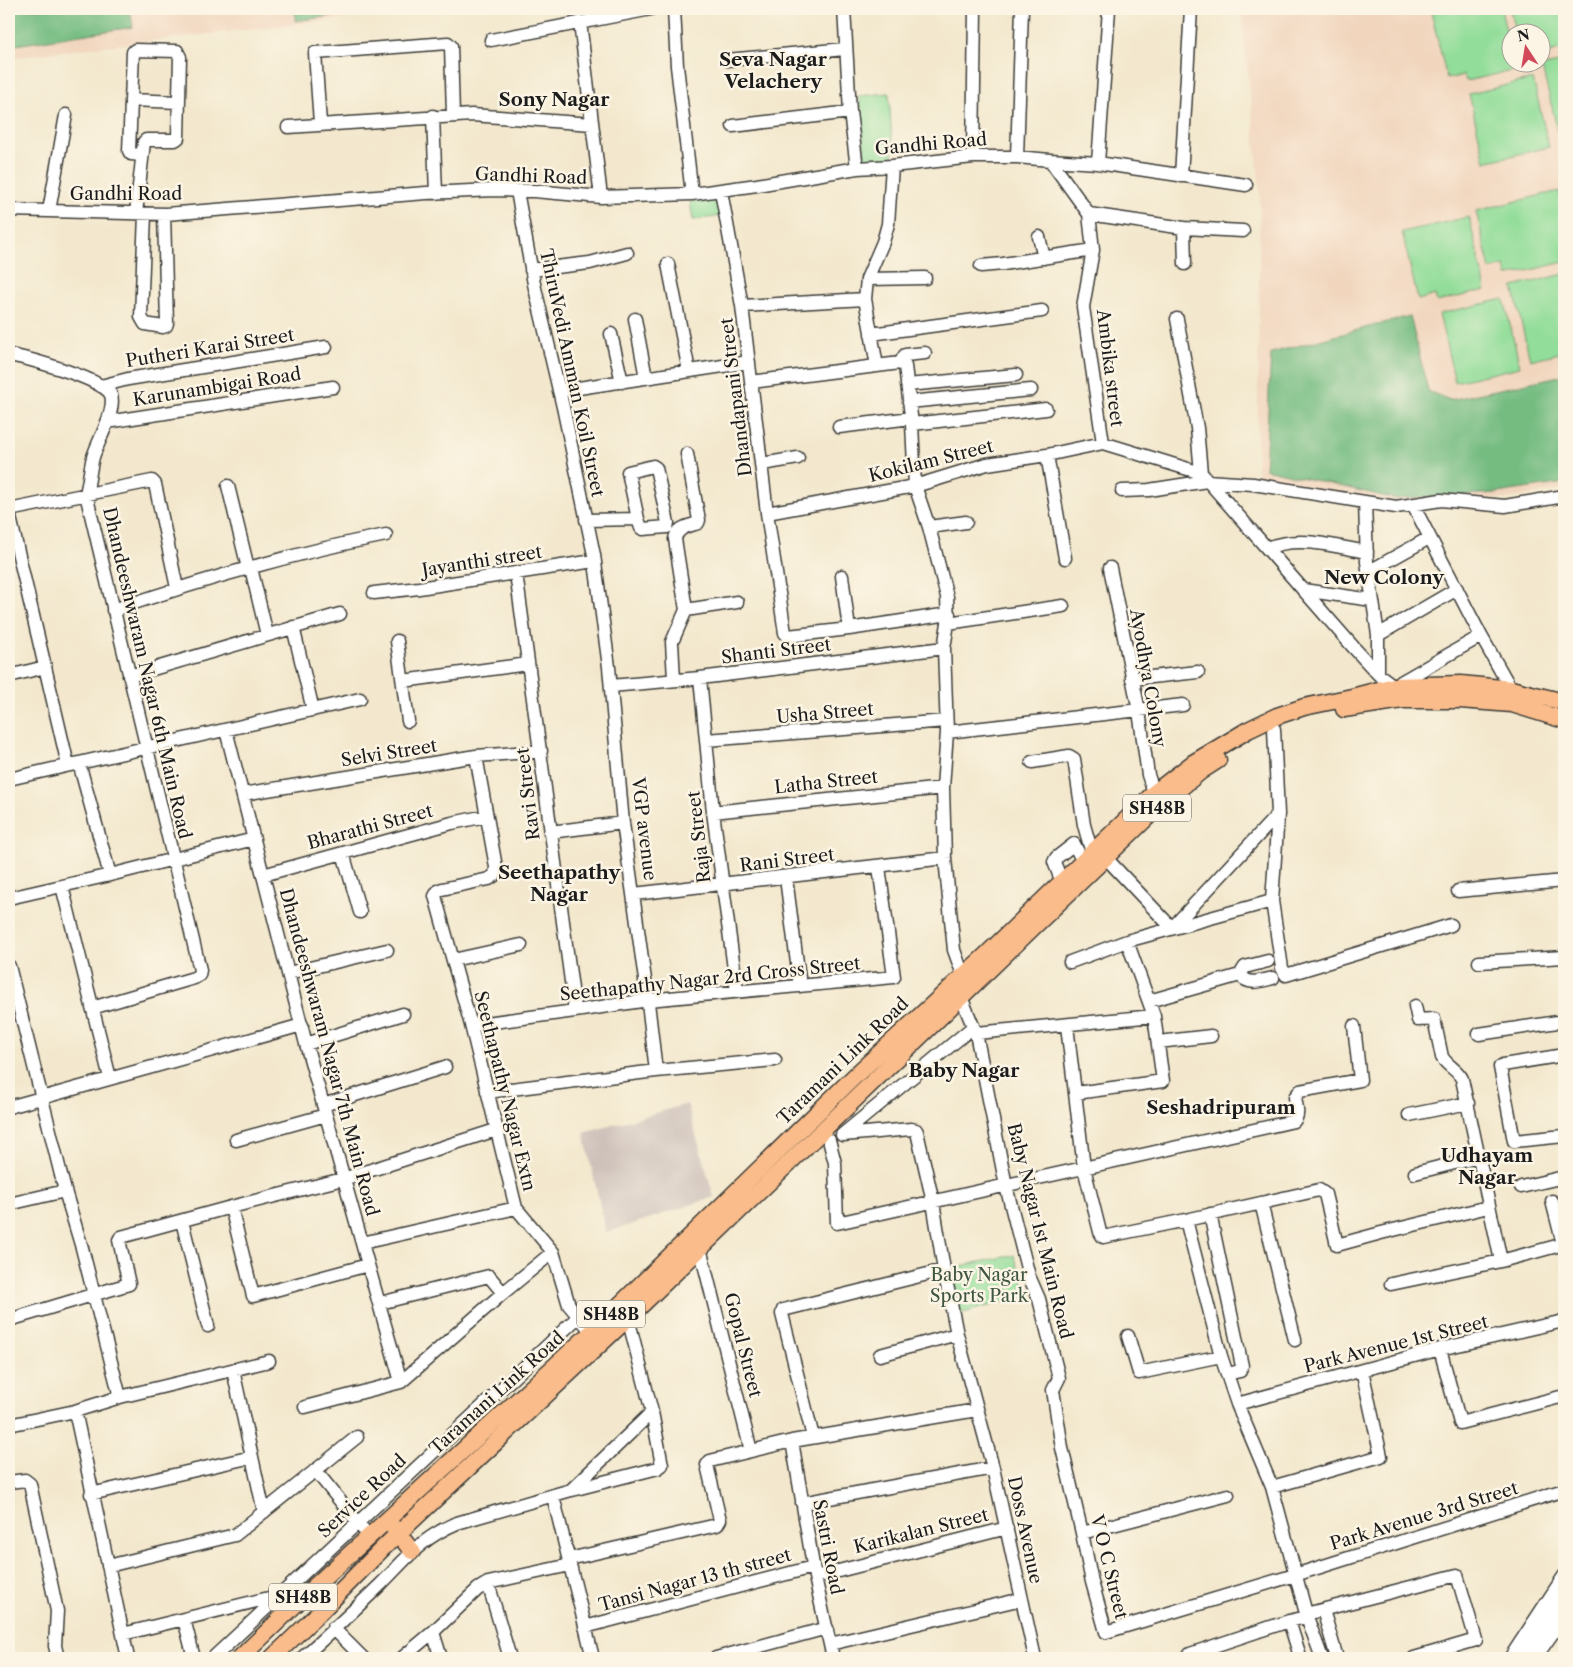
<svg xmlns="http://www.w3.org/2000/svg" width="1573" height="1667" viewBox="0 0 1573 1667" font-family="'Libre Caslon Text',serif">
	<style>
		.built { fill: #f1d5bd; fill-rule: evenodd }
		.industrial { fill: #cec1ba }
		.green { fill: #92dd99; stroke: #577c5a }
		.forest { fill: #75bc81; stroke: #486c4e }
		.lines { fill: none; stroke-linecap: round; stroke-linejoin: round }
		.minor-casing { stroke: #3c3b37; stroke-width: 15 }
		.major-casing { stroke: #3c3b37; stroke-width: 19 }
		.minor { stroke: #fff; stroke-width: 12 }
		.major { stroke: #f9bc8a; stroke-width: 16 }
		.labels { text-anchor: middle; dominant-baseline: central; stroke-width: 5; stroke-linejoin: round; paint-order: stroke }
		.shield { fill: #fcf5e5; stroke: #5f5d58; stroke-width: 1 }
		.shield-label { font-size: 16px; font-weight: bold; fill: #1c1c1c }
		.street-label { font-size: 18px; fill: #1c1c1c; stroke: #fcf5e5 }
		.park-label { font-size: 18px; fill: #3f5642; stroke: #fcf5e5 }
		.neighbourhood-label { font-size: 19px; font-weight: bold; fill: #1c1c1c; stroke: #fcf5e5 }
	</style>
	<rect width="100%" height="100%" fill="#fcf5e5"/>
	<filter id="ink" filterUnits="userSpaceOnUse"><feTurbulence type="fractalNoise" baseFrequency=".02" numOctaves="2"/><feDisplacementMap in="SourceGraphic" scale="10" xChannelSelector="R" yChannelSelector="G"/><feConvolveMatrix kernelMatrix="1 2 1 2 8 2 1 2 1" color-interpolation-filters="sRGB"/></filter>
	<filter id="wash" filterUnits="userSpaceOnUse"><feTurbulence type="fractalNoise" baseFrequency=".0096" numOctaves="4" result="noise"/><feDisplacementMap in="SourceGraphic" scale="20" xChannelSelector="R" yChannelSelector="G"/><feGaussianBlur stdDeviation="1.12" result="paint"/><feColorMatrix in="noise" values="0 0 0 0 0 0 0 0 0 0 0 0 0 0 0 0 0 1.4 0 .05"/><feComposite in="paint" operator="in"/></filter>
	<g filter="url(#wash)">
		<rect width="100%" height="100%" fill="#f3e8cd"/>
		<!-- built -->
		<path class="built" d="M9,9H428L148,41L9,58Z
			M1241,9H1564V489L1505,499H1422L1411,509L1257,480L1260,188ZM1510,32H1540V62H1510Z"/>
		<!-- industrial -->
		<path class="industrial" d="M687,1104L714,1197L606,1233L584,1133Z"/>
		<!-- green -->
		<path class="green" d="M1446,9H1501L1510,49V62L1514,63L1516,70L1466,81L1464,75L1447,79L1431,12Z
			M1510,9H1564V49L1541,55L1540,32H1515Z
			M1564,61V139L1560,140L1542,67Z
			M1533,79L1549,147L1485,162L1469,94Z
			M889,93L893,160L865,161L859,96Z
			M1559,191L1564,214V262L1507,276L1505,266L1490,269L1476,211Z
			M720,195L723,216L693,220L690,202Z
			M1469,217L1486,290L1437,302L1435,295L1418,300L1402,232Z
			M1564,274V352L1530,360L1513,287Z
			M1504,299L1520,367L1455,382L1439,314Z
			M1014,1255L1028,1295L960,1314L950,1268Z"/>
		<!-- forest -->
		<path class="forest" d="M9,9H130L133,27L9,46Z
			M296,9H380L295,21Z
			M1410,316L1428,391L1450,400L1564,375V483L1497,493L1396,499L1265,469L1271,353Z"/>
	</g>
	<g filter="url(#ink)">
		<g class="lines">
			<defs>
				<path id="minor" d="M674,9L677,66L692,194
					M844,9L850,112L857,168
					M580,22L601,197
					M491,40L651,9
					M727,60L845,49
					M131,100L178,102
					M433,116L436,193
					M320,123L315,53L448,43L451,46L453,115
					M733,126L850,112
					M288,127L472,115L592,124
					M973,157L975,9
					M1017,157L1022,9
					M1050,160L1089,214L1093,250L1083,307L1103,443
					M1098,163L1109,9
					M1181,176L1191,9
					M517,191L534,284L563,407L594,555L609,667L623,823L647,994L656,1071
					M721,191L742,306L767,513L785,633L788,636L849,629L949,614
					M9,210L166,214L426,193L494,190L534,191L601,197L692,194L757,185L857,168L892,166L973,157H1017L1050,160L1098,163L1246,185
					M49,211L66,115
					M136,213L144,142L146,140H175L178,138L180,57L177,51L135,50L133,52L129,151L131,154L142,155
					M145,214L141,317L145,324L163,327L166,326L167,323L164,214
					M1089,214L1184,228L1243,231
					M1184,228L1185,264
					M1039,237L1044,258
					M668,264L689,371
					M981,266L1003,264L1093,250
					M531,270L590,263L627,253
					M867,279L925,278
					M742,306L865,299
					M635,319L646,378
					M1177,319L1197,428L1201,473
					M611,334L622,382
					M871,334L1042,311
					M9,355C26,358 105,379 111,395C116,411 98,441 93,457C90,469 89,482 86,494L200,970L199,975L194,978L92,1008
					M900,363L905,355L925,353
					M877,366L865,299L867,279L883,242L888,224L892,166
					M751,382L900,363L905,366L912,424L915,486L929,527L947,597L948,623L944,648L947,732L943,788L945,858L954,950L963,975
					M907,385L1016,375
					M101,386L128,379L326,347
					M559,391L749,362
					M909,402L1031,390
					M107,422L333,387
					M912,424L1046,409
					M839,427L911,418
					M1047,455L1065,558
					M762,464L798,458
					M228,486L248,568
					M1122,491L1149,490L1207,481L1253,484L1396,507L1441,500L1505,506L1564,496
					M1365,502L1367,562L1378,635V674
					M1413,505L1481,636L1511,689
					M9,510L152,481L155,484L177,588
					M9,513L68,765
					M767,513L915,486L987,464L1047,455L1103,443L1201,473L1355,649L1378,674L1394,686L1481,636
					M586,520L638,519L641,528L643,529L667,527L668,523L656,468L653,466L628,472L638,519
					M929,527L966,522
					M1267,548C1298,535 1334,546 1367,552
					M251,568L267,635
					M1110,568L1139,711L1148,775L1154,793
					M1368,572L1429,538
					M516,573L575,1011
					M842,576L849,629
					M1303,590L1372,600
					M374,593L419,588L594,561
					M113,610C202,580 293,553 386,535
					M686,610L737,602
					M948,623L1063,606
					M293,627L313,710
					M1378,635L1457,589
					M397,641L408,721
					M9,676L45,667
					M129,676L340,614
					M700,678L713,812L737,991
					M1132,679L1198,672
					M674,680L672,642L686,610L675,539C677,527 689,526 698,523L699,520L687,454
					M403,681L528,664
					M611,686L700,678L944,648
					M226,730L306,1044L401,1382
					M947,732L1183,705
					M706,740L946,721
					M476,756L496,867L495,875L489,879L442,889L438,891L435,896L471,1025L516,1208L553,1252L569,1305L592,1332
					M1032,762L1069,756L1074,759L1084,825L1092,853
					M79,763L110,875
					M9,779L360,699
					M243,794L476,756L541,751
					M713,812L943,788
					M550,832L623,823
					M343,853L360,912
					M1106,858L1172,928L1278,814
					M263,875L452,823L486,816
					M786,878L800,986
					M1062,882L1054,862L1056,858L1074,844L1083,862
					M62,886L110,1078
					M1458,891L1564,881
					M634,894L945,858
					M9,898L110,875L254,839
					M1272,901L1282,968L1286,975L1451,925
					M453,960L521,945
					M1070,962L1127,941L1272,901L1278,814L1274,729
					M1479,962L1564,957
					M9,966L65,1191L82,1248L120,1397
					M288,973L387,950
					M1240,975C1249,986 1261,981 1273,978
					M961,997L976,1033L1006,1186L1029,1276L1039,1299L1059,1378L1053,1390L1062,1448L1082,1533L1092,1582L1106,1632L1295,1575L1564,1490
					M1149,1001L1240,975L1245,967L1268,961
					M1415,1006L1418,1020L1434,1019L1442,1057C1447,1066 1458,1070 1462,1079L1501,1261
					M471,1025L575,1011L648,1000L894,977L879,867
					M1067,1026L1084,1168L1100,1232L1103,1237L1186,1220L1319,1190L1325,1194L1337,1245L1381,1233L1488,1207
					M976,1033L1154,1016
					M1479,1034L1564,1021
					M1158,1042L1211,1036
					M306,1044L403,1014
					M1564,1055L1503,1065L1500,1067L1514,1141L1564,1136
					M487,1092L656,1071L775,1060
					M1076,1093L1163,1081L1154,1016L1127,941
					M323,1105L445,1067
					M9,1107L302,1025
					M1409,1115L1468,1103
					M842,1135L973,1027
					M843,1135L911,1129L916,1130L917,1132L933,1202L944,1270L957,1334L993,1468L1035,1658
					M236,1140L326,1115
					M829,1140L835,1163L837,1223L1294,1121C1300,1114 1296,1106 1295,1097L1300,1091L1360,1080L1354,1026
					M1415,1173L1479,1157
					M1521,1187L1564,1177
					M1552,1201L1563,1244
					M1261,1203L1295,1340
					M9,1204L65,1191
					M231,1207L253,1296L368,1265
					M1210,1214L1242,1366L1240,1371L1227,1374
					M1186,1220L1221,1356L1237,1404L1272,1487L1307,1617L1322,1658
					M182,1221L208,1326
					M362,1243L516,1208
					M700,1248L751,1451
					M1391,1284L1501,1261L1564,1244
					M380,1303L489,1276L503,1293
					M9,1320L129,1284L119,1240L121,1237L231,1207L343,1179L496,1130
					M1128,1336L1139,1373L1221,1356
					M1440,1349L1460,1423L1564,1396
					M880,1355L957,1334
					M233,1370L264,1512
					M1237,1404L1440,1349L1564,1321
					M305,1407L401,1382L503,1293L553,1252
					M75,1411L128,1658
					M9,1425L75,1411L120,1397L269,1361
					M813,1437L782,1314L783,1310L944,1270
					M792,1441L815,1577L833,1658
					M315,1470L363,1529
					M9,1482L25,1480L30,1484L57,1611L55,1646L58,1658
					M1272,1487L1381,1456L1362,1370
					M572,1490L658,1468L662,1465L652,1412L628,1318
					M91,1494L252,1457
					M553,1496L593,1658
					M802,1503L993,1468
					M1082,1533L1228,1495
					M569,1559L717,1525L720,1520L707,1465L710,1461L792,1441L977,1410
					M108,1566L235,1535L357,1437
					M815,1577L1007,1528
					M488,1583L510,1658
					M1323,1610L1337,1658
					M1306,1614L1457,1575L1476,1640L1414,1658
					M184,1619L194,1658
					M1289,1621L1300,1656L1299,1658
					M585,1627L813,1567
					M333,1628L363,1658
					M433,1632L441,1658
					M123,1634L281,1595
					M830,1644L1022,1599
					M213,1658L578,1317
					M302,1658C328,1635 355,1609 380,1585C406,1559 421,1538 457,1523L571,1490L652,1412
					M402,1658L433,1632L478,1589L488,1583L570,1565
					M716,1658L827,1628
					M1188,1658L1190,1654L1289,1621L1307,1617
					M1510,1658L1564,1576
					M1524,1658L1564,1596
					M1535,1658L1564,1617"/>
				<path id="major" d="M1344,709L1402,700H1460L1512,704L1564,720
					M392,1526L412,1551
					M240,1658L301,1599L592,1332L858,1073L983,958L1154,793L1193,763L1248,730L1277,716L1304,707L1352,697L1394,686L1461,684L1511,689L1564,702
					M272,1658L319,1613L384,1547L628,1318L1160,805L1201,771L1218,760"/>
			</defs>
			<!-- minor casing -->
			<use href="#minor" class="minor-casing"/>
			<!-- major casing -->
			<use href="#major" class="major-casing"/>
			<!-- minor -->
			<use href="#minor" class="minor"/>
			<!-- major -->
			<use href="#major" class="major"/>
		</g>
	</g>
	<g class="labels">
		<!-- shield labels -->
		<g class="shield">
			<rect x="1123" y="794.5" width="68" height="27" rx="4"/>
			<rect x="577" y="1300.5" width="68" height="27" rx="4"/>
			<rect x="269" y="1583.5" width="68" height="27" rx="4"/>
		</g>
		<g class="shield-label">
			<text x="1157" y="808">SH48B</text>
			<text x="611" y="1314">SH48B</text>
			<text x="303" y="1597">SH48B</text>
		</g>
		<!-- street labels -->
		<g class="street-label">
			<text transform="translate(931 144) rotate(-5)">Gandhi Road</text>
			<text transform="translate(531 176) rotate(2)">Gandhi Road</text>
			<text x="126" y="194">Gandhi Road</text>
			<text transform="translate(210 348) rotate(-9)">Putheri Karai Street</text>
			<text transform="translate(1110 368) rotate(83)">Ambika street</text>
			<text transform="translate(572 373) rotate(78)">ThiruVedi Amman Koil Street</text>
			<text transform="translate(217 387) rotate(-9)">Karunambigai Road</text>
			<text transform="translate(736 397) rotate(-97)">Dhandapani Street</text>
			<text transform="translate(931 461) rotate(-14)">Kokilam Street</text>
			<text transform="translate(482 561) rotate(-9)">Jayanthi street</text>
			<text transform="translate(776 651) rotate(-7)">Shanti Street</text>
			<text transform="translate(147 673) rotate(77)">Dhandeeshwaram Nagar 6th Main Road</text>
			<text transform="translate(1148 678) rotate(80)">Ayodhya Colony</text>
			<text transform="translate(825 713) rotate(-5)">Usha Street</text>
			<text transform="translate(389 753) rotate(-9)">Selvi Street</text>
			<text transform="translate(826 782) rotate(-6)">Latha Street</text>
			<text transform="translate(528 794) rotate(-97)">Ravi Street</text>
			<text transform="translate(370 827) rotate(-15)">Bharathi Street</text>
			<text transform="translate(644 829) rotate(83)">VGP avenue</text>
			<text transform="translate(699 837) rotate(-97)">Raja Street</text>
			<text transform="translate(787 860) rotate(-7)">Rani Street</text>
			<text transform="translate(710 979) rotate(-6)">Seethapathy Nagar 2rd Cross Street</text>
			<text transform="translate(329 1052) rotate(75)">Dhandeeshwaram Nagar 7th Main Road</text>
			<text transform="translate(843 1061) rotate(-44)">Taramani Link Road</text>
			<text transform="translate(505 1091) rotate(76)">Seethapathy Nagar Extn</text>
			<text transform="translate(1040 1231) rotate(76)">Baby Nagar 1st Main Road</text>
			<text transform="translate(1396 1344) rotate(-14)">Park Avenue 1st Street</text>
			<text transform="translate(743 1345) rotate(76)">Gopal Street</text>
			<text transform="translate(497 1393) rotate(-42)">Taramani Link Road</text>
			<text transform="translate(362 1496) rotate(-43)">Service Road</text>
			<text transform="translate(1424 1516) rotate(-17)">Park Avenue 3rd Street</text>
			<text transform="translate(1025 1530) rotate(78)">Doss Avenue</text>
			<text transform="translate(921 1531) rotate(-14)">Karikalan Street</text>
			<text transform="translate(828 1547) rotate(79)">Sastri Road</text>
			<text transform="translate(1109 1567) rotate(76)">V O C Street</text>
			<text transform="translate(695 1580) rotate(-15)">Tansi Nagar 13 th street</text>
		</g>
		<!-- park labels -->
		<g class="park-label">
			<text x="979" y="1275">Baby Nagar<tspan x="979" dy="21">Sports Park</tspan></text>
		</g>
		<!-- neighbourhood labels -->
		<g class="neighbourhood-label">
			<text x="773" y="59">Seva Nagar<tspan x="773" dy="22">Velachery</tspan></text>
			<text x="554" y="99">Sony Nagar</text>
			<text x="1384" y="577">New Colony</text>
			<text x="559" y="872">Seethapathy<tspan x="559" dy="22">Nagar</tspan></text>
			<text x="964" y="1070">Baby Nagar</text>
			<text x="1221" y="1107">Seshadripuram</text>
			<text x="1487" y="1155">Udhayam<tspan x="1487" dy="22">Nagar</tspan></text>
		</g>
	</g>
	<!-- margin -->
	<rect width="1573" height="1667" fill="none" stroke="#fcf5e5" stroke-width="30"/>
	<!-- north arrow -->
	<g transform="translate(1526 48) rotate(348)"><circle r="24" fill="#fcf5e5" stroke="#a29e95"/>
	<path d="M0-4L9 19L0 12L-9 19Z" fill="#d1495b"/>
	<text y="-8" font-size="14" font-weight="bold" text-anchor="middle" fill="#1c1c1c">N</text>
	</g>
</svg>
